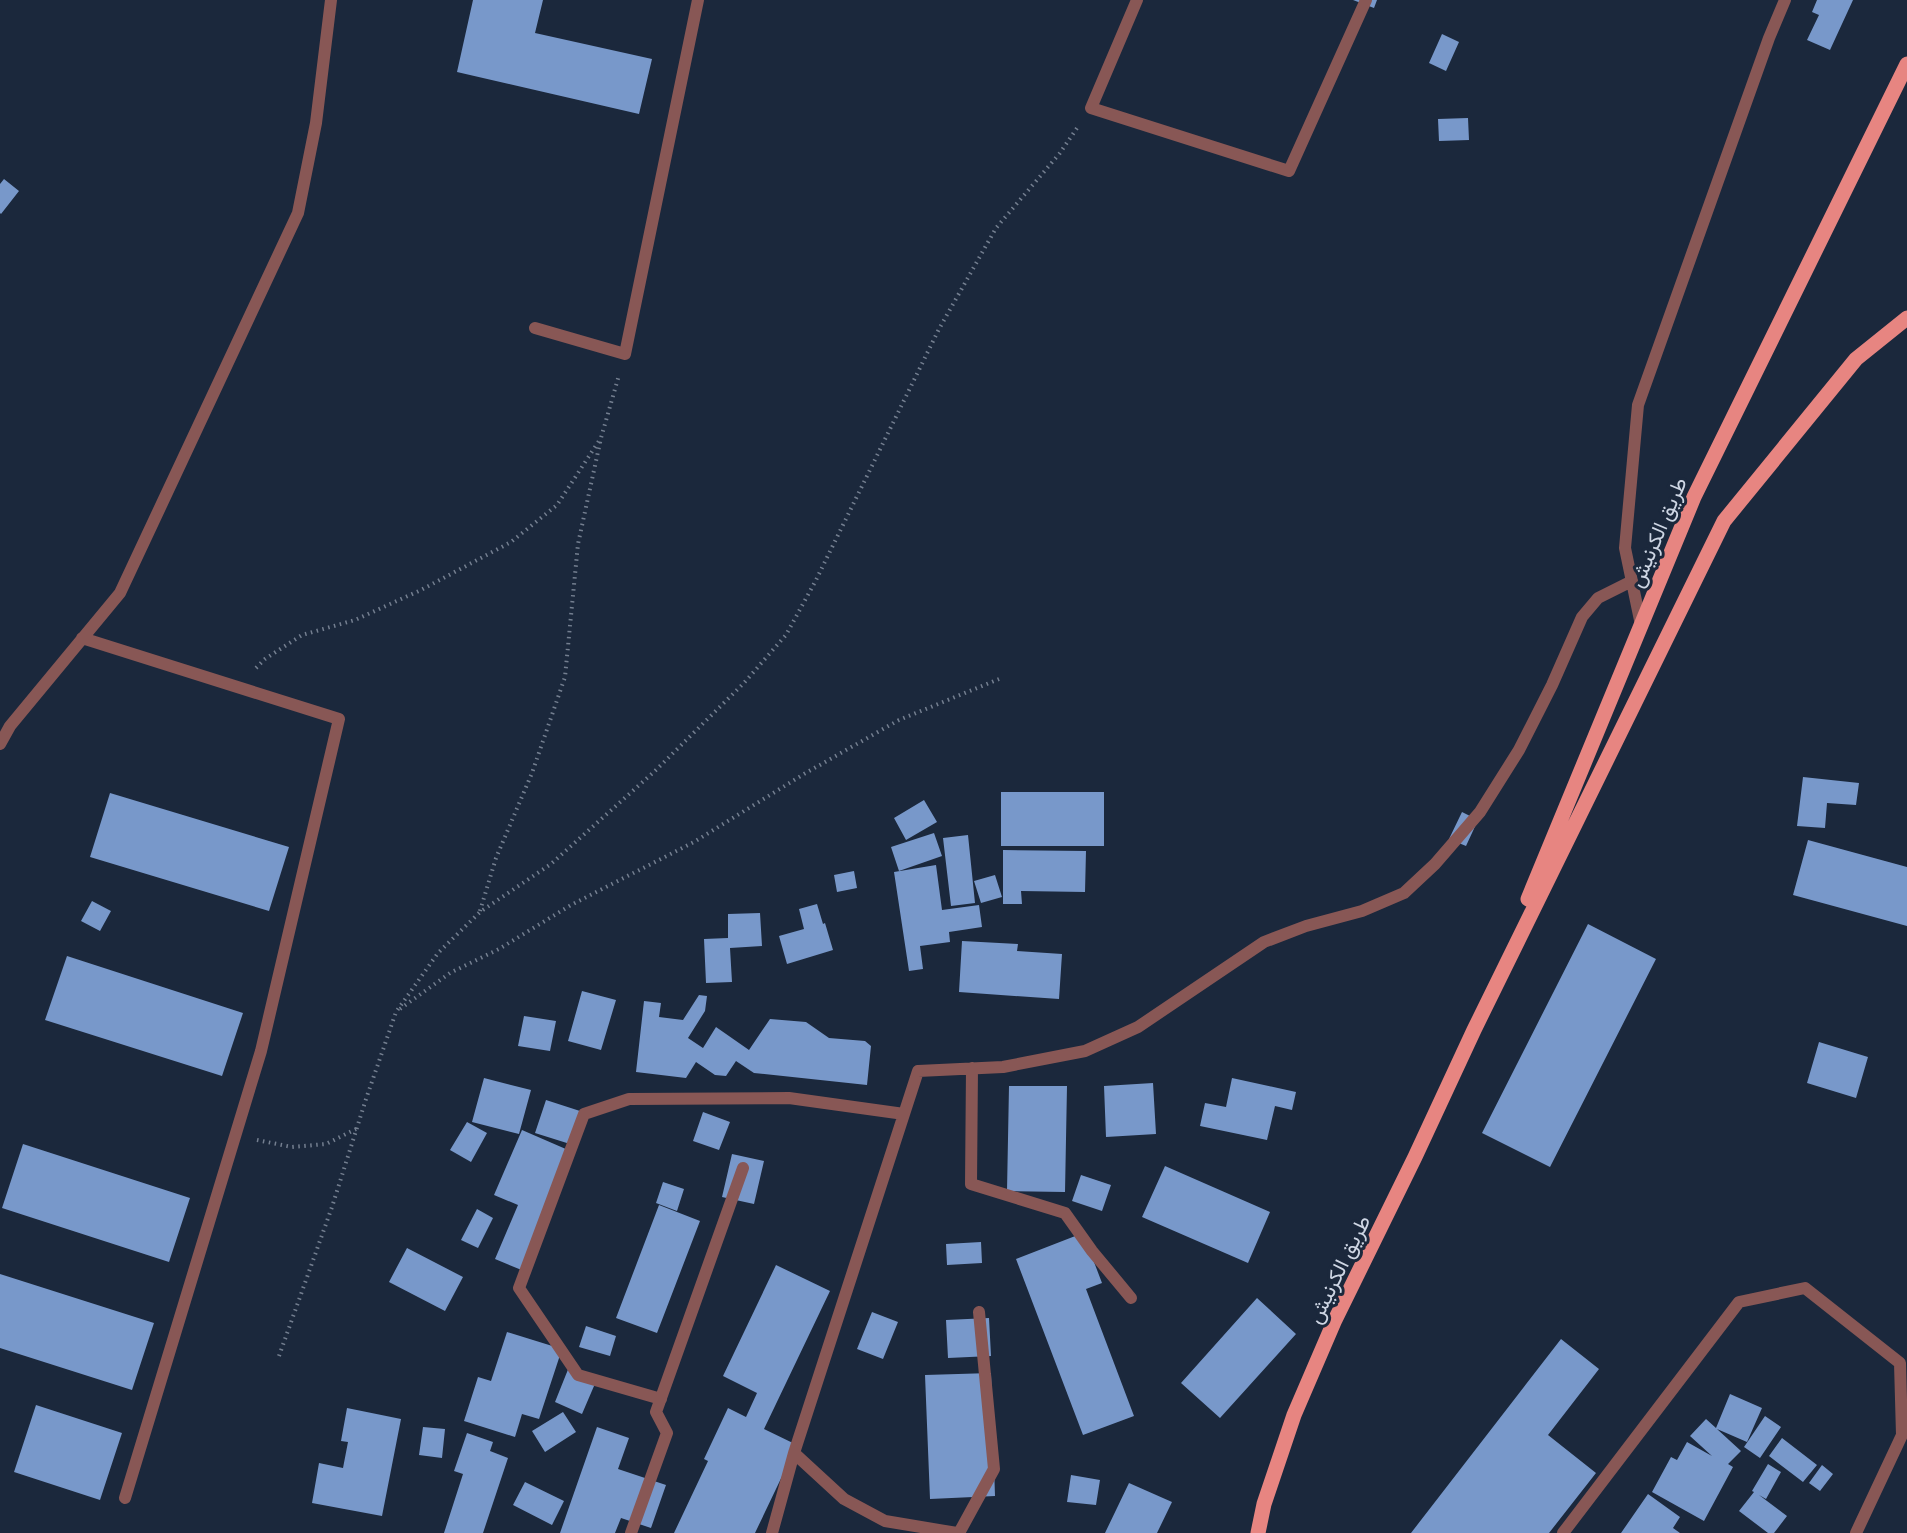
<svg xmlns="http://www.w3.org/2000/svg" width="1907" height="1533" viewBox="0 0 1907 1533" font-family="Ubuntu,Vazirmatn,sans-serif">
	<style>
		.building { fill: #7898ca }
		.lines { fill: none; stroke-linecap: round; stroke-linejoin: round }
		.path { stroke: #747f90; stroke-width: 4; stroke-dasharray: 1.5 4.5; stroke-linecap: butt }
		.minor { stroke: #885755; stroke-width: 12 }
		.primary { stroke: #e78581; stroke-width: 15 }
		.labels { text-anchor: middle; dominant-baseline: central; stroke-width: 6; stroke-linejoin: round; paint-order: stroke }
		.street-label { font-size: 21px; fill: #ced6e4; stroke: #1b283c }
	</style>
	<rect width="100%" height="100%" fill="#1b283c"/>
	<!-- building -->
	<path class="building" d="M473,0H543L535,33L652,59L639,114L457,72Z
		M1353,0H1377L1374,8Z
		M1817,0H1853L1830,50L1807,40L1819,15L1812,12Z
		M1442,34L1459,42L1446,71L1429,63Z
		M1468,118L1469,140L1439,141L1438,119Z
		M4,179L19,191L1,214L0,213V184Z
		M1803,777L1859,783L1856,805L1827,803L1825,828L1797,826Z
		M1001,792H1104V846H1001Z
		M110,793L289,847L269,911L90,857Z
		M924,800L937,822L906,840L894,818Z
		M1462,812L1478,820L1466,846L1449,839Z
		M934,833L942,856L899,871L891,847Z
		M968,835L975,903L951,906L943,838Z
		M1808,840L1907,867V926L1793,895Z
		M1003,850L1086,851L1085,892L1021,891L1022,904H1003Z
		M936,865L942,910L979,905L982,927L949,932L950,942L920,946L923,969L909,971L894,872Z
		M854,871L857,888L837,892L834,875Z
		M995,875L1002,897L981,903L974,881Z
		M92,901L111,911L100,931L81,921Z
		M817,904L823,924L825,923L833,950L787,964L779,936L804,929L799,909Z
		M760,913L762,946L730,948L732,982L706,983L704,939L728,938V914Z
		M1588,924L1656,959L1550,1167L1482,1133Z
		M962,941L1018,944L1017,951L1062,954L1059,999L959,992Z
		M67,956L243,1013L222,1076L45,1020Z
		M582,991L616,1000L601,1050L568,1041Z
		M699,995L707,996L705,1011L688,1038L703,1048L716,1027L749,1050L770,1019L806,1022L829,1038L865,1041L871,1046L867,1085L754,1073L736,1061L726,1076L715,1075L696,1062L686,1078L636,1072L644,1001L661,1003L659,1017L683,1020Z
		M524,1016L556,1021L550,1051L518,1046Z
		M1819,1042L1868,1057L1856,1098L1807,1083Z
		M484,1078L531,1090L519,1134L472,1122Z
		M1232,1078L1296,1092L1292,1110L1275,1106L1267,1140L1200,1126L1205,1103L1226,1107Z
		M1153,1083L1156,1134L1106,1137L1104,1086Z
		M1009,1086H1067L1065,1192L1007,1191Z
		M546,1100L580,1111L570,1144L535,1133Z
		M703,1112L730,1122L719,1150L693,1141Z
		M467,1122L487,1133L471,1162L450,1150Z
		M522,1130L575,1153L524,1271L495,1259L518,1205L494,1195Z
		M23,1144L190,1198L169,1262L2,1208Z
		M732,1154L764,1161L754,1204L722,1197Z
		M1165,1166L1270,1212L1248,1263L1142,1217Z
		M1081,1175L1111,1185L1102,1211L1072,1201Z
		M663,1182L684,1189L677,1211L656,1203Z
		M659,1205L700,1221L657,1333L616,1318Z
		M477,1209L493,1218L478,1248L461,1240Z
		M1083,1233L1102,1283L1086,1289L1134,1416L1083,1435L1016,1259Z
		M981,1242L982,1263L947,1265L946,1244Z
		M407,1248L463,1277L445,1311L389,1282Z
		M776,1265L830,1291L764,1429L797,1445L755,1533H674L708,1461L704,1459L728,1408L746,1417L757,1393L723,1376Z
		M0,1274L154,1323L132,1390L0,1348Z
		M1257,1298L1296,1334L1220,1418L1181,1383Z
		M872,1312L898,1322L883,1359L857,1349Z
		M989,1318L991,1356L948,1358L946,1320Z
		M586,1326L616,1336L610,1356L579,1347Z
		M507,1332L562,1349L539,1419L522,1414L515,1437L464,1421L478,1377L491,1381Z
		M1561,1339L1599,1369L1548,1435L1596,1473L1549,1533H1411Z
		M569,1367L597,1379L582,1414L555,1402Z
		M991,1373L995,1496L930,1499L925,1375Z
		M1730,1394L1762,1408L1747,1442L1717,1429L1741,1451L1728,1464L1733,1467L1704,1521L1652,1492L1671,1457L1677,1460L1687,1442L1712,1456L1690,1436L1706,1419L1716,1428Z
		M36,1405L122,1433L100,1500L14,1472Z
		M347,1408L401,1419L382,1516L312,1503L319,1463L343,1468L348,1442L341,1441Z
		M563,1412L576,1432L545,1452L532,1431Z
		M1765,1416L1781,1427L1760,1458L1744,1447Z
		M423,1427L445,1429L442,1458L419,1455Z
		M597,1427L629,1438L618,1469L666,1485L651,1528L621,1518L615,1533H560Z
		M467,1433L493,1442L490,1451L508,1458L483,1533H444L463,1474L454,1471Z
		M1782,1438L1817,1465L1803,1482L1769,1456Z
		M1768,1464L1781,1472L1766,1499L1759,1495L1787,1516L1774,1533H1768L1739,1511L1754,1492L1752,1491Z
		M1822,1465L1833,1474L1820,1491L1809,1483Z
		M1071,1475L1100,1480L1096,1505L1067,1502Z
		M525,1482L564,1501L552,1525L513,1505Z
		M1129,1483L1172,1502L1157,1533H1105Z
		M1648,1494L1680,1517L1673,1528L1680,1533H1621Z"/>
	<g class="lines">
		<!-- path -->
		<path class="path" d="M256,668L265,659L302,635L355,620L421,590L511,542L557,505L599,441
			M480,911L496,858L532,773L565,677L578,544L601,438L619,375
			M400,1009L450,973L499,949L571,905L694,842L804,774L899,720L999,679
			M257,1140L292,1147L326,1144L356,1129
			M279,1356L332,1207L366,1099L396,1012L438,953L480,912L551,864L655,771L743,684L786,635L816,580L939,329L996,228L1060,153L1079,125"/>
		<!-- minor -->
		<path class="minor" d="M1137,0L1091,108L1289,171L1366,0
			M535,328L625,354L698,0
			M1641,625L1625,548L1638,405L1769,38L1785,0
			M82,638L339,719L261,1051L125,1498
			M0,744L10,726L120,593L298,213L316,123L331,0
			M972,1068L971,1184L1065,1213L1092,1251L1131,1298
			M661,1399L578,1375L519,1288L584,1114L629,1099L789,1098L904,1114
			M794,1453L844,1499L885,1521L957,1533
			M631,1533L667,1433L656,1412L743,1168
			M772,1533L794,1453L918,1071L1003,1067L1085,1051L1138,1027L1264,942L1306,926L1362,911L1404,893L1435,864L1480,812L1519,750L1552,685L1582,617L1598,598L1632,581
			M959,1533L994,1469L979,1312
			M1563,1533L1739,1302L1805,1288L1900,1363L1902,1435L1856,1533"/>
		<!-- primary -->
		<path class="primary" d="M1528,899L1694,497L1907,64
			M1258,1533L1264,1504L1294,1415L1334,1322L1415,1157L1474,1030L1724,521L1856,359L1907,318"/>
	</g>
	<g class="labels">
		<!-- street labels -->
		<g class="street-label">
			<text transform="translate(1657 532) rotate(-67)">طريق الكرنيش</text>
			<text transform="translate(1338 1269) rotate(-64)">طريق الكرنيش</text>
		</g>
	</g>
</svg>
